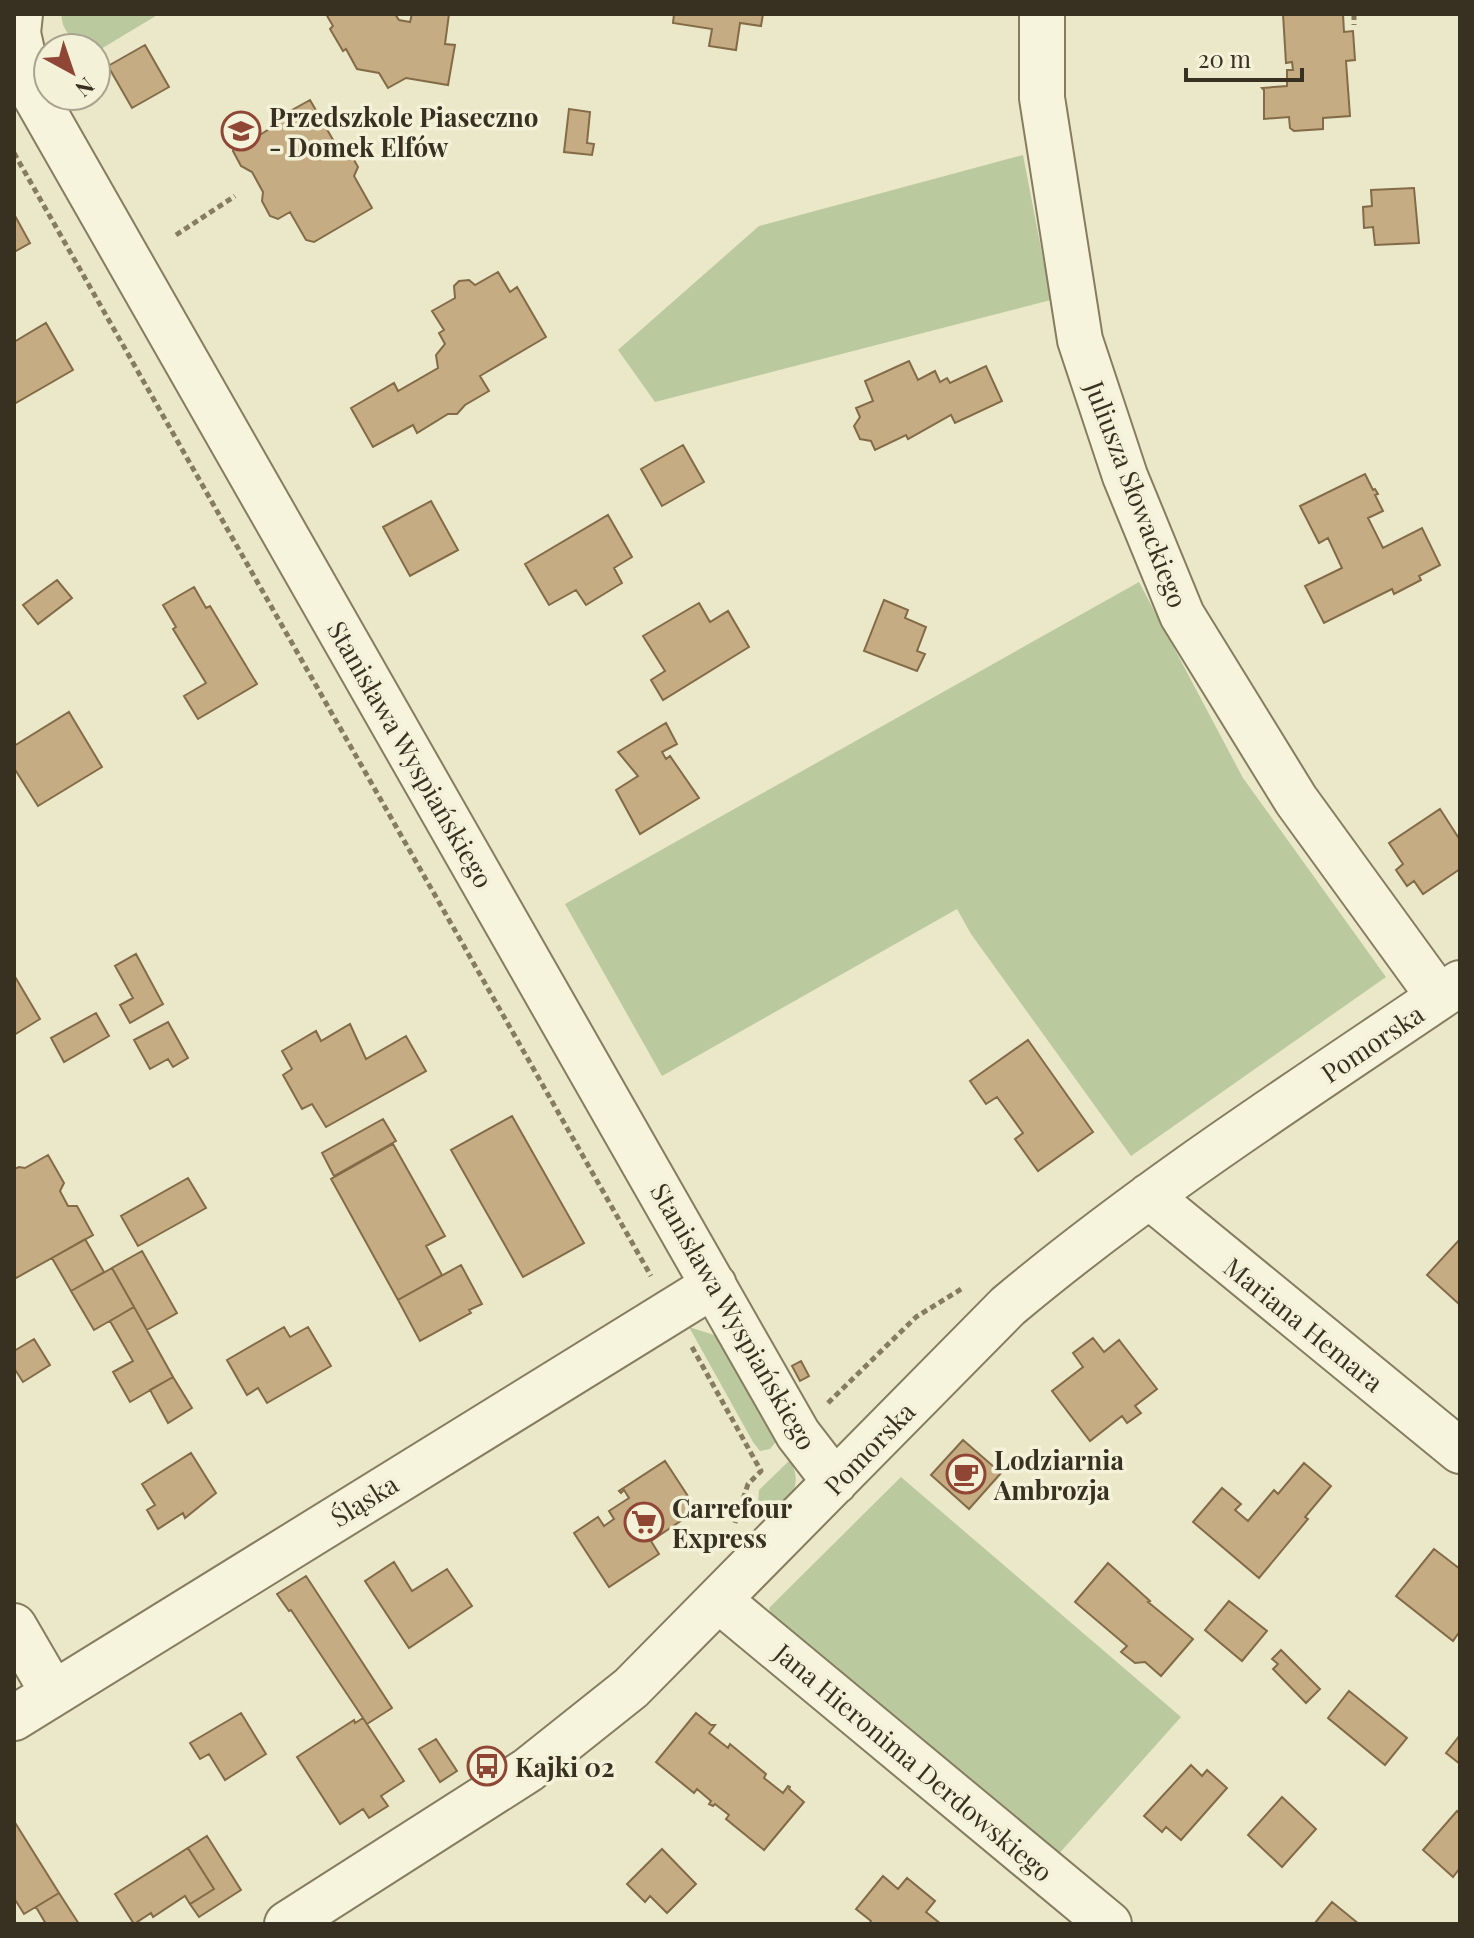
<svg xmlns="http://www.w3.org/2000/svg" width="1474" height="1938" viewBox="0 0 1474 1938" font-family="'Playfair Display',serif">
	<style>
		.green { fill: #bbc99e }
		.building { fill: #c6ac83; stroke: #836b47; stroke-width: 2 }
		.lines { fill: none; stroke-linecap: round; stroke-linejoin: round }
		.street-casing { stroke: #867c5f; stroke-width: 48 }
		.path { stroke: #867c5f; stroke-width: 5; stroke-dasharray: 6 4; stroke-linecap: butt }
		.street { stroke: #f6f4dc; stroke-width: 44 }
		.labels { text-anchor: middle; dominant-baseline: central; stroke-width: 7; stroke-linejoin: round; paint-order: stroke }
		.poi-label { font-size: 26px; font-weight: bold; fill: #383122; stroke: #f3f1d8; text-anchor: start }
		.street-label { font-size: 26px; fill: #383122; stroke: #f3f1d8 }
	</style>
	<rect width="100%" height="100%" fill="#ebe8c9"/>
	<!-- green -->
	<path class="green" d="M61,14H159L96,52V48H76L63,25Z
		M1023,155L1051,300L655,402L618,350L759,226Z
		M1139,582L1243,778L1386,977L1131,1156L971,934L957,909L662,1076L565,904Z
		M689,1327L714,1335L724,1344L778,1439L770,1449L760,1451L753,1442Z
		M790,1460C804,1485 790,1499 774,1518L758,1504L759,1490Z
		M901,1477L1181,1717L1056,1857L776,1632L769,1608Z"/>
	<!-- building -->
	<path class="building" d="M326,14H395L399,20L410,22L412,14H449L445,44L455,45L448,85L406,78L388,88L379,73L357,69L346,49L343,51L330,29L333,26Z
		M674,14H763L761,26L740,23L736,50L709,46L712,29L673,23Z
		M1283,14H1343L1344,32L1353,31L1355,60L1346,61L1350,116L1323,118V129L1294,131L1290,128L1289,117L1264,119V90L1262,88L1287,86V70H1293L1292,62L1286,63Z
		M145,45L169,87L132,108L108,66Z
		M310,100L336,145L346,146L358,167L354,176L372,208L314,242L306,240L290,212L278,219L270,216L262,201L263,192L252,172L241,166L233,151L235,143L249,134L258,136L282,121L285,114Z
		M569,109L590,112L587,143L594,144L592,155L564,152Z
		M1414,188L1419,243L1375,245L1373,227L1364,228L1363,207L1372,206L1371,190Z
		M14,214L30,243L14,252Z
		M498,272L510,292L517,287L546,337L480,376L489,391L465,405L457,414H448L417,433L413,425L373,447L351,408L394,383L398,391L438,368L436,355L445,344L439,333L444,330L432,311L455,298L454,286L459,281L469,280L475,285Z
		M46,323L73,370L14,404V342Z
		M909,361L918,380L935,371L940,382L947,378L950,383L986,366L1002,401L955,423L951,415L908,439L906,435L875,450L871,441L860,439L854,426L860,417L856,408L873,401L865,381Z
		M683,445L704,482L662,506L641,469Z
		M1365,474L1373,490L1375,489L1378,494L1375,495L1383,511L1368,518L1383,548L1422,528L1440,565L1419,576L1421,580L1394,594L1392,589L1324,623L1305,586L1342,568L1328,538L1319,543L1300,506Z
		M431,501L458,550L410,576L383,527Z
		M608,515L632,557L614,568L622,583L586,605L576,590L549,605L525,564Z
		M57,580L72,598L38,624L23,605Z
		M194,587L206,608L210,606L257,684L198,719L184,696L206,683L173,629L176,627L163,605Z
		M884,600L908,610L905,618L926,627L917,651L925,654L917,671L864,651Z
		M699,603L710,622L728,611L749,647L663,700L651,680L665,671L643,636Z
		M69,712L102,767L38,806L14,768V746Z
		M666,723L677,744L662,752L666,759L670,756L699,798L640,834L616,790L638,776L618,752Z
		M1440,809L1460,840V869L1423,894L1414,881L1407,886L1396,870L1403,864L1389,843Z
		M136,954L163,1004L130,1023L120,1005L133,998L115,966Z
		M14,975L40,1019L14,1035Z
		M96,1013L109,1036L64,1062L51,1038Z
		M168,1022L188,1058L173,1067L168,1059L150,1069L134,1040Z
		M350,1024L366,1059L406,1036L426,1071L326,1127L312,1104L302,1109L283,1075L292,1069L282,1051L316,1031L321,1041Z
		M1028,1040L1093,1132L1038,1171L1015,1139L1023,1133L997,1097L986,1104L970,1081Z
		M512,1116L584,1243L523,1277L451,1150Z
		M383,1119L396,1141L334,1176L322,1153Z
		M393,1144L445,1236L426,1246L442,1275L398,1300L331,1179Z
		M48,1155L64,1183L60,1191L68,1206H77L93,1235L16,1278L14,1274V1169L19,1167L25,1168Z
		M188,1178L206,1208L138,1246L121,1216Z
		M85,1239L104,1272L71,1291L52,1258Z
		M1460,1239V1305L1427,1275Z
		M142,1251L177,1313L147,1330L112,1268Z
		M461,1265L482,1304L469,1310L471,1313L420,1341L398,1300Z
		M112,1268L134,1307L94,1330L71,1291Z
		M134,1307L173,1377L130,1402L113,1372L133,1361L110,1321Z
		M284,1327L290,1337L308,1327L331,1366L267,1403L258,1388L247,1395L227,1360Z
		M1093,1338L1104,1352L1119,1340L1157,1389L1135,1406L1141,1413L1127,1423L1122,1416L1090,1441L1052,1391L1083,1367L1073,1353Z
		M34,1339L50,1365L23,1382L14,1368V1351Z
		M801,1361L809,1376L800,1381L792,1366Z
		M173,1377L192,1408L168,1423L150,1390Z
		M963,1440L1001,1473L969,1509L931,1475Z
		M191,1453L216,1493L185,1518L183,1513L158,1529L147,1510L155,1505L142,1484Z
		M665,1461L697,1510L651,1541L659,1554L609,1587L574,1533L598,1517L604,1526L614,1519L609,1511L629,1498L624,1490L621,1493L619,1491Z
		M1304,1463L1331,1486L1305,1517L1308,1519L1259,1578L1193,1522L1222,1488L1241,1504L1235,1510L1248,1521L1274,1490L1278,1494Z
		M1434,1549L1460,1569V1631L1453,1641L1396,1596Z
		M394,1562L412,1591L447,1569L472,1606L409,1648L365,1581Z
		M1108,1563L1150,1601L1148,1602L1193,1639L1161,1676L1145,1662L1135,1663L1121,1652L1127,1646L1075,1602Z
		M306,1576L392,1708L367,1724L291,1610L289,1611L277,1594Z
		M1229,1601L1267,1631L1242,1661L1205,1630Z
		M1281,1650L1320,1689L1306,1703L1273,1669L1278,1664L1272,1659Z
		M1349,1691L1407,1738L1385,1765L1328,1718Z
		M241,1713L266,1754L225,1780L209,1754L200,1759L190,1743Z
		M696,1713L711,1725H715L709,1733L728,1748L730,1744L766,1774L764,1778L783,1793L788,1786L790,1787L789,1789L804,1802L764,1850L726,1819L729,1815L715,1804L713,1806L709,1804L711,1801L697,1789L694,1793L656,1762Z
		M363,1718L404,1781L381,1796L388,1806L369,1818L363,1809L340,1824L297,1757L354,1720L355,1723Z
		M1460,1735V1764L1446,1753Z
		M436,1739L457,1771L440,1782L419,1749Z
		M1191,1765L1202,1776L1207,1770L1227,1788L1181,1840L1166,1827L1162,1832L1144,1816Z
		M1282,1797L1316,1829L1282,1867L1248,1835Z
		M1457,1811L1460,1814V1868L1453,1877L1423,1850Z
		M14,1821L59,1893L24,1914L14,1898Z
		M207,1836L241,1890L199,1917L190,1904L214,1889L188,1848Z
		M188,1848L214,1889L190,1904L185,1896L153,1917L151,1913L134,1924L115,1894Z
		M662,1849L696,1884L667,1913L650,1896L645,1902L627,1884Z
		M883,1876L898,1889L907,1878L935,1901L926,1912L941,1924H869L871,1921L856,1909Z
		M59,1893L79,1924H46L36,1907Z
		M1332,1902L1359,1924H1308L1315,1923Z"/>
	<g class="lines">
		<defs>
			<path id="street" d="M20,14L18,33L30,87L798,1434L835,1482
				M1042,14V98L1080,340L1125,476L1182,615L1296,800L1439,997
				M1149,1196L1460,1451
				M720,1601L1109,1924
				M14,1626L53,1693
				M14,1718L714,1285
				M287,1924L528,1770L631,1688L1008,1306C1150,1187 1307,1087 1460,983"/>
		</defs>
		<!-- street casing -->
		<use href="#street" class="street-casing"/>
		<!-- path -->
		<path class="path" d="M1354,14V25
			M14,153L651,1276
			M176,235L235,196
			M692,1347L761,1471L748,1484L735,1523
			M828,1403L916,1317L963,1288"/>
		<!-- street -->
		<use href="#street" class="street"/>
	</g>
	<!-- icons -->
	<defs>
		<symbol id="school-ring" viewBox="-11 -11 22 22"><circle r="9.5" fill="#f3f1d8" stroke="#904635" stroke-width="1.5"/><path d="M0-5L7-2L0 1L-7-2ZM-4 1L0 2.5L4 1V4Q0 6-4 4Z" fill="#904635"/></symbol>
		<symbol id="cafe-ring" viewBox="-11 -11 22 22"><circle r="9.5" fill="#f3f1d8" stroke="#904635" stroke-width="1.5"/><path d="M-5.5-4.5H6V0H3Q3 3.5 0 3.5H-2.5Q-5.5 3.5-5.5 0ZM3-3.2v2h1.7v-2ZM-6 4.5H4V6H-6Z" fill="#904635"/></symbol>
		<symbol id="supermarket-ring" viewBox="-11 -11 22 22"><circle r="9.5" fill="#f3f1d8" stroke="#904635" stroke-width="1.5"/><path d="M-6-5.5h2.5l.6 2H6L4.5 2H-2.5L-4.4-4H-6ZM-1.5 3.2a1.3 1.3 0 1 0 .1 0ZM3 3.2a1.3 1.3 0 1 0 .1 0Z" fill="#904635"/></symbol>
		<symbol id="bus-ring" viewBox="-11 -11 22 22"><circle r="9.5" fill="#f3f1d8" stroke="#904635" stroke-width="1.5"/><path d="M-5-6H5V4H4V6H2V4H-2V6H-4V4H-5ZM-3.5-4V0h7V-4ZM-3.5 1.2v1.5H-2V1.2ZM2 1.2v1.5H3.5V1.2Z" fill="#904635"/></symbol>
	</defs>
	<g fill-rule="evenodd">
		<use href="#school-ring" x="219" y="109" width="44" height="44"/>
		<use href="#cafe-ring" x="944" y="1452" width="44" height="44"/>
		<use href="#supermarket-ring" x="622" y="1500" width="44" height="44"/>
		<use href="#bus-ring" x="465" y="1744" width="44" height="44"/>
	</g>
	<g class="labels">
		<!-- poi labels -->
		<g class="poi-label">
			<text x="269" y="116">Przedszkole Piaseczno<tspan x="269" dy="30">- Domek Elfów</tspan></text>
			<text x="994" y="1459">Lodziarnia<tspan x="994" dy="30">Ambrozja</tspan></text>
			<text x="672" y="1507">Carrefour<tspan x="672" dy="30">Express</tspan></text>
			<text x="515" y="1766">Kajki 02</text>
		</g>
		<!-- street labels -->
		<g class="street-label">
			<text transform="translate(1137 494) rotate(69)">Juliusza Słowackiego</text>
			<text transform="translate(411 754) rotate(60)">Stanisława Wyspiańskiego</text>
			<text transform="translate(1372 1043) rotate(-34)">Pomorska</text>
			<text transform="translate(734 1316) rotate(60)">Stanisława Wyspiańskiego</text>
			<text transform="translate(1304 1324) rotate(39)">Mariana Hemara</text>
			<text transform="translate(869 1448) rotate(-46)">Pomorska</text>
			<text transform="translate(364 1500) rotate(-32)">Śląska</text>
			<text transform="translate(914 1762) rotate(40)">Jana Hieronima Derdowskiego</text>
		</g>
	</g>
	<!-- border -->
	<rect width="1474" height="1938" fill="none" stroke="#383122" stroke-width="32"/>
	<!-- north arrow -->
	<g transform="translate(72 72) rotate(140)"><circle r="38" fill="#f3f1d8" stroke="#a8a48f" stroke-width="2"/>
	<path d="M0-6L14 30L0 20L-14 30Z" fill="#904635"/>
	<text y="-12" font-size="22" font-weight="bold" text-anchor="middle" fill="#383122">N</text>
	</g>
	<!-- scale -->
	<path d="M1186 68v12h116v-12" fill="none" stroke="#383122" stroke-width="4"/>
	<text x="1198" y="68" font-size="24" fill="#383122" stroke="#f3f1d8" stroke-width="6" paint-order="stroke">20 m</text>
</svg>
